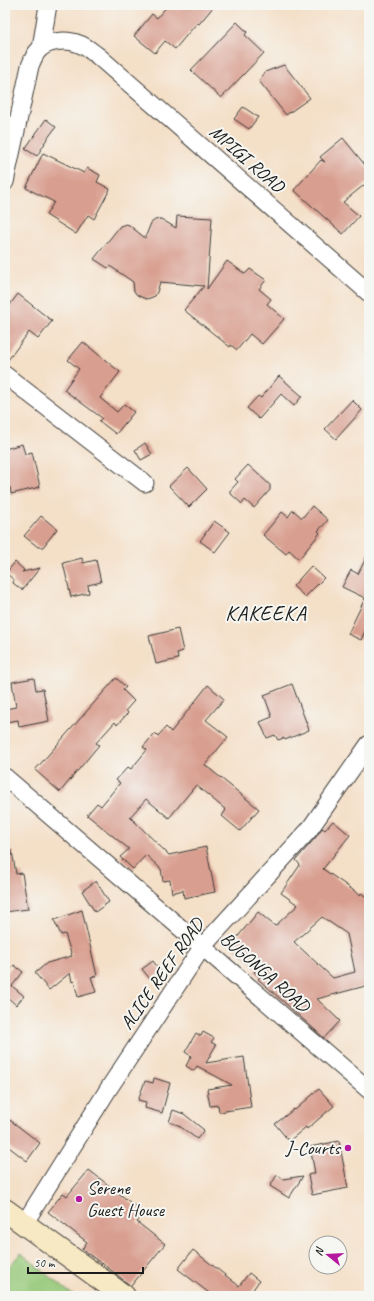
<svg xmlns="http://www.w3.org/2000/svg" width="374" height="1301" viewBox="0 0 374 1301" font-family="Caveat,sans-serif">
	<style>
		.green { fill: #97c97a; stroke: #5a724b }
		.building { fill: #d89e8f; fill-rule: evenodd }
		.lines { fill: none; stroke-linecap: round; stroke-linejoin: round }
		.street-casing { stroke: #3c3936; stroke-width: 19 }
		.secondary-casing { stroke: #3c3936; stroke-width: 24 }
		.street { stroke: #fff; stroke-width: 17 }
		.secondary { stroke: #f7e9c3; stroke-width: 22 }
		.poi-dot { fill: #b5179e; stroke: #f6f6f2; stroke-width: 1.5 }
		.labels { text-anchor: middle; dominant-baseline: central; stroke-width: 4; stroke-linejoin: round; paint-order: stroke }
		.street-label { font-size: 19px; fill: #1c1c1c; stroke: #f6f6f2 }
		.poi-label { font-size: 19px; fill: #1c1c1c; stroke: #f6f6f2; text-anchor: end }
		.quarter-label { font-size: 21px; letter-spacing: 1px; fill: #1c1c1c; stroke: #f6f6f2 }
	</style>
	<rect width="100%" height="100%" fill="#f6f6f2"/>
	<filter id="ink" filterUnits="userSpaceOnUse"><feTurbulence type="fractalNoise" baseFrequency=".025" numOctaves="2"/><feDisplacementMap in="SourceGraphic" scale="8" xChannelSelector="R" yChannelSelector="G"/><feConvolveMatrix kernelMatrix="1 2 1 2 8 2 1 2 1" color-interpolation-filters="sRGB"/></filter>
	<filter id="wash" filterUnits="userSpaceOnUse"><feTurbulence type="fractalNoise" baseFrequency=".012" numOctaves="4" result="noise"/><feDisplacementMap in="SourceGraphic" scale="16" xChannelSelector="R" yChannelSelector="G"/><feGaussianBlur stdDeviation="0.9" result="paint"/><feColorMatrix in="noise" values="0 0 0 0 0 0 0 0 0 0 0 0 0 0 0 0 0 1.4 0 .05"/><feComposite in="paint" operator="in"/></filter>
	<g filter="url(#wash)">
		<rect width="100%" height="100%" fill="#f4dfc7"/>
		<!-- green -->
		<path class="green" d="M21,1253L74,1296H5V1271Z"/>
		<g id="blocks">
			<!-- building -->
			<path class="building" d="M168,5H215L199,24L197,23L175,49L165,41L155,53L134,36L152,14L157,18Z
				M237,22L247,32L245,35L264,53L221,98L191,70Z
				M284,65L310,98L286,115L259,81L265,72Z
				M243,107L258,117L249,129L234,119Z
				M46,119L56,127L44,143H45L37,156L25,149Z
				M343,138L369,170V181L343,202L359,216L343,234L294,190L321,160L325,162L320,157Z
				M43,153L84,173L87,168L100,175L97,182L110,189L94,219L88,215L76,234L46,215L54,202L26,188Z
				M177,216L212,218L207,289L227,261L245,274L250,269L266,280L259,289L271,299L267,304L284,319L262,344L250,334L237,350L231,345L230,347L184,310L204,286L160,282L157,292L155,296L150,298L146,299L137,295L134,291L133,282L110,266L108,268L94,259L120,226L126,224L129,225L145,238L151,223L155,220L161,219L176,228Z
				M18,294L52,321L38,339L29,332L5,364V311Z
				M83,342L120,372L100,398L117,412L124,404L134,412L116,434L99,421L102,418L64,390L79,369L68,360Z
				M279,376L302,396L294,406L281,394L259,419L247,408L258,396L261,398Z
				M352,400L362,410L336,439L325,429Z
				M145,443L152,454L141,460L135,450Z
				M22,444L25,454L32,452L40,487L11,494L10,487L5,488V475L8,474L5,460V449Z
				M248,465L270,485V490L254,508L245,500L242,504L229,492L238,482L235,479Z
				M188,468L207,489L189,507L169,486Z
				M312,506L328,520L318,531L320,533L299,559L289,550L286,554L263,535L282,512L288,517L293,510L302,518Z
				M41,516L57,529L43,547H38L24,536Z
				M214,521L230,532L215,552L200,541Z
				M369,552V622L361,640L348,634L365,598L342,587L351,570L358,574Z
				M82,558L83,563L96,560L101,582L88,585L89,593L71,597L63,563Z
				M15,562L24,570L22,572L40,568L22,590L13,583L14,580L6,573Z
				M311,566L324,578L305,597L293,586Z
				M178,629L183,651L177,653L178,659L156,664L149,636Z
				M34,678L36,690L43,689L49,721L19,727L18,720L7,722L5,709L16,707L12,682Z
				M116,678L126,687L123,690L134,701L126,710L128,713L117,725L115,722L96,743L99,745L60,792L35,770Z
				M292,684L309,730L285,740L284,738L278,740L275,735L267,738L260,722L272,717L264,695Z
				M208,685L224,699L206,720L228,737L205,765L259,809L240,831L222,816L226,810L196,785L169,818L146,799L130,817L169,855L206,847L215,892L184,898L183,890L172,893L170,880L163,881L161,869L146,855L133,869L120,857L129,849L87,815L97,803L101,806L120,783L116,780L128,767L131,769L147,750L143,747L155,733L158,736L166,727L171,732Z
				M333,821L350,835L323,869L360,895L361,893L369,899V985L317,999L340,1021L324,1038L258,979L260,977L254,972L257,968L231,945L258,912L275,926L298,905L281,893L300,865L296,860L316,837L322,828L325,830ZM322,917L347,934L355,972L333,978L294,942Z
				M5,851H12L16,874L22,873L28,909L5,912Z
				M96,881L109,902L95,912L82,891Z
				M82,910L97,976L91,977L96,992L78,997L74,981L72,982L70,973L49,990L35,973L47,963L72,956L65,934L61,935L54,920Z
				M153,961L161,972L150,979L142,969Z
				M14,965L23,972L12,986L24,996L16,1005L5,995V975Z
				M203,1032L214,1038L211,1042L216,1045L206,1063L244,1057L251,1107L219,1112L218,1105L210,1106L207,1089L232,1085L197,1066L194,1071L186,1066L191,1056L185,1052L196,1033L201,1036Z
				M154,1078L170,1083L162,1113L145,1108L146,1102L138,1100L145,1081L153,1083Z
				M319,1089L334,1106L307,1129L306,1127L289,1141L275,1124L294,1109L295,1110Z
				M173,1110L184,1114L204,1130L197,1139L178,1125L169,1122Z
				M10,1120L40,1143L27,1161L5,1144V1128Z
				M339,1141L348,1188L312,1195L308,1175L315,1173L310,1147Z
				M89,1170L144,1213L137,1222L165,1244L131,1286L102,1263V1264L82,1249L87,1242L48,1212L63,1193L67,1196Z
				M277,1175L283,1179L303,1176L289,1198L270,1186Z
				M193,1250L239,1286L249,1273L259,1281L250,1294L252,1296H213L178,1269Z"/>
		</g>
	</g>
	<g filter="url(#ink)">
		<use href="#blocks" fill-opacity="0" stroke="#3c3936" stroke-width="1"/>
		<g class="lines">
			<defs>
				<path id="street" d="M41,48L48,5
					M5,182L30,66C32,61 34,56 37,52C46,40 67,39 79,44C86,46 92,52 98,56L369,293
					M5,375L145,483
					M5,777L369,1090
					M24,1224L109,1088L203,946L309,830L369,744"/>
				<path id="secondary" d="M5,1210L124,1296"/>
			</defs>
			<!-- street casing -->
			<use href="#street" class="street-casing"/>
			<!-- secondary casing -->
			<use href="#secondary" class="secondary-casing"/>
			<!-- street -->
			<use href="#street" class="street"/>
			<!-- secondary -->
			<use href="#secondary" class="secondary"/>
		</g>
	</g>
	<!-- markers -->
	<g class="poi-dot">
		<circle cx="348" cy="1148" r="4"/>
		<circle cx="79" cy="1199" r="4"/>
	</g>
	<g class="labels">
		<!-- street labels -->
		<g class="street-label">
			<text transform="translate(247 159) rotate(41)">MPIGI ROAD</text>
			<text transform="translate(265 972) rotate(41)">BUGONGA ROAD</text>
			<text transform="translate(162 974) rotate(-55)">ALICE REEF ROAD</text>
		</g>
		<!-- poi labels -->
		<g class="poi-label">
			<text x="340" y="1148">J-Courts</text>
			<text x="87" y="1188" text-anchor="start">Serene<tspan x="87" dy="22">Guest House</tspan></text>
		</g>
		<!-- quarter labels -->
		<g class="quarter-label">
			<text x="266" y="613">KAKEEKA</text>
		</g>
	</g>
	<!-- margin -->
	<rect width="374" height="1301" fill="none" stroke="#f6f6f2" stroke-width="20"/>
	<!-- north arrow -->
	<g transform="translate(328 1255) rotate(288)"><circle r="19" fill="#f6f6f2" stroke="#9f9f9c"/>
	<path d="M0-3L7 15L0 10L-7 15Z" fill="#b5179e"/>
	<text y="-6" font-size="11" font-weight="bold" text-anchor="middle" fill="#1c1c1c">N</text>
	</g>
	<!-- scale -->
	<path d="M28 1267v6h115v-6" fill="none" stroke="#1c1c1c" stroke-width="2"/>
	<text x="34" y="1267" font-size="12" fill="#1c1c1c" stroke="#f6f6f2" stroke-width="3" paint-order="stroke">50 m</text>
</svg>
